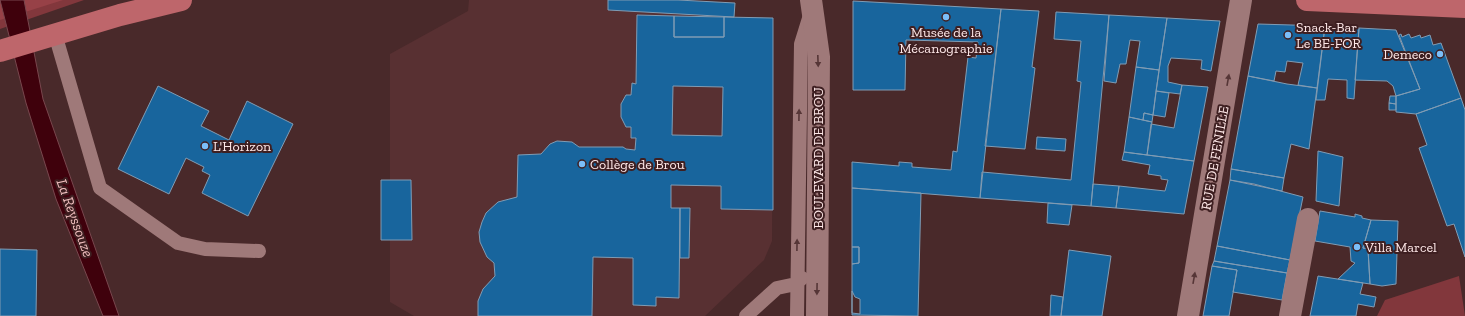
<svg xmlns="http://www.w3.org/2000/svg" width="1465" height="316" viewBox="0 0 1465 316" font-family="'Zilla Slab',serif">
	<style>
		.built { fill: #583032 }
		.green { fill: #82373c }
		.forest { fill: #974147 }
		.water { fill: #3f010c; stroke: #79474e }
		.building { fill: #18659d; stroke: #809cb4; fill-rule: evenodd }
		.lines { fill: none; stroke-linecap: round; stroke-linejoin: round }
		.lane { stroke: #9f7979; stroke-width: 14 }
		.street { stroke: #9f7979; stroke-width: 22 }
		.secondary { stroke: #9f7979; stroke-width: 22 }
		.primary { stroke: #be666b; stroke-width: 22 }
		.oneway { fill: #563637 }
		.poi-dot { fill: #7bbef9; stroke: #3e1f21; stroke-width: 1.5 }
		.labels { text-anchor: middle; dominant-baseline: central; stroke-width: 4; stroke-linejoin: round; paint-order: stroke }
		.poi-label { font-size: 14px; fill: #ffe9e9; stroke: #3e1f21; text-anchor: start }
		.street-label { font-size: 14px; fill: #ffe9e9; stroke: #3e1f21 }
		.water-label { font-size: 15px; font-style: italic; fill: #f1bfbf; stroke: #3e1f21 }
	</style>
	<rect width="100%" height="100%" fill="#49292a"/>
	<!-- built -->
	<path class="built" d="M469,0H678L735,3L734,17L773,18L772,241L764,260L705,316H414L390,302V54L468,11Z"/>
	<!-- green -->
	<path class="green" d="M0,0H84L0,29Z
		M1459,276L1465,316H1377L1385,300Z"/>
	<!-- forest -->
	<path class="forest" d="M0,0H63L0,20Z"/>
	<!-- water -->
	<path class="water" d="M0,0H24L43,99L119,316H103L56,199L26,103Z"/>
	<!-- building -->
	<path class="building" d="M608,0H678L735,3L734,17L608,10Z
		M853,1L1001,9L980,198L852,188V162L899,166V162L912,163V167L951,170L953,151L957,152L968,57L976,58L978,42L906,40L905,90H853Z
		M1001,9L1039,11L1032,67L1035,68L1025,149L985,146Z
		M1056,12L1109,15L1091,206L980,198L982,172L1071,180L1081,82L1077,81L1081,41L1054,39Z
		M637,15L674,16V37H724V17L773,18V210L721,209V186L671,185V208H680L679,298L656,297V306L633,305V258L593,257L592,316H478V301L483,289L495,276L494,263L487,257L480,242L479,232L482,222L486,213L498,202L517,197L518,155L541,154L550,144L557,141L572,142L579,147H623L626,149L635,150L636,138H631V127H626L621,117V104L626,95H631L632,83L636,84ZM673,86L723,87L722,136L672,135Z
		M1109,15L1167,18L1159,70L1136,67L1140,41L1130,40L1126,64H1120L1116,83L1104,81Z
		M674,16L724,17V37H674Z
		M1167,18L1220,21L1211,71L1201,69L1202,60L1171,58L1168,66V82L1182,85L1180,94L1156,91Z
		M1258,24L1325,26L1317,88L1298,85L1303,63L1287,61L1285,72L1276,71L1274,81L1248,76Z
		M1325,26L1359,28L1354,99L1347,98V80L1328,79L1325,100H1316Z
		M1359,28L1396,30L1420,89L1396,96L1393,86L1387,81L1355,80Z
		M1401,34L1402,37L1409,34L1411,38L1420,35L1421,38L1430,35L1433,45L1441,43L1461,98L1416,114L1396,112V96L1420,89L1399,35Z
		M1136,67L1159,70L1153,115L1144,113L1143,120L1129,117Z
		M1248,76L1287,84L1317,88L1309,149L1291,144L1284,178L1231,169Z
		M1182,85L1208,87L1194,161L1147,155L1151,124L1174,128Z
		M158,86L209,111L201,126L229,140L247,101L293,124L248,216L202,193L210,175L202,171L204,167L186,158L169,194L118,169Z
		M1156,91L1169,93L1165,117L1153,115Z
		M1390,96H1396V104L1389,103Z
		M1461,98L1465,110V257L1454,224L1447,226L1419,148L1427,145L1416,114Z
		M1389,103L1396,104V110H1389Z
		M1144,113L1153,115L1152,122L1143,120Z
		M1129,117L1152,122L1147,155L1124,152Z
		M1037,137L1066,139L1065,151L1036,149Z
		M1318,151L1343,157L1339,206L1316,201Z
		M1124,152L1194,161L1184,214L1116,208L1119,186L1165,191L1168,180L1161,179V176L1148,174L1150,165L1122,160Z
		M1231,169L1284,178L1282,191L1230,180Z
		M381,180H411L412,240H381Z
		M1230,180L1254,184L1303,197L1290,260L1217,246Z
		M1093,184L1119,186L1116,208L1091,206Z
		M852,188L921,193L918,316L852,315V264L859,263V247H852Z
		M1048,203L1072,205L1069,225L1047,223Z
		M680,208H690L689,258H680Z
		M1320,211L1355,217V214L1362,216V218L1371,220L1363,248L1368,249L1370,284L1338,279L1355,263L1351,261L1350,247L1315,241Z
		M1371,220L1398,221L1396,284L1382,286L1370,284L1368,249L1363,248Z
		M1217,246L1290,260L1287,273L1214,261Z
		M852,247H859V263L852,264Z
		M0,249L37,250L36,316H0Z
		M1069,250L1111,256L1102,316H1061Z
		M1214,261L1287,273L1282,300L1233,292L1237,270L1212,266Z
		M1212,266L1237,270L1229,316H1203Z
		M1318,276L1363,283L1360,294L1376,297L1374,307L1358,304L1356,316H1310Z
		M852,291L855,297L860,299V314L852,313Z
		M1051,295L1063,297L1061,316H1050Z"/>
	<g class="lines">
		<!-- lane -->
		<path class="lane" d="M55,34L100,188L178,243L205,249L259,251
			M746,316L777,288L796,284L802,278
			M797,316L801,44L810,15"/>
		<!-- street -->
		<path class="street" d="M1188,316L1241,0
			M1290,316L1308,219"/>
		<!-- secondary -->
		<path class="secondary" d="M811,0L819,57L817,316"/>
		<!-- primary -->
		<path class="primary" d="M1307,0L1465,7
			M0,51L120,15L181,0"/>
	</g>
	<!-- one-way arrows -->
	<defs><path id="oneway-solid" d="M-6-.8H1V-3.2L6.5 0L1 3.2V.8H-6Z"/></defs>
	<g class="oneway">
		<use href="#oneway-solid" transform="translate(818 61) rotate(88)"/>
		<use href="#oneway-solid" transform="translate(1228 80) rotate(-80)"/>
		<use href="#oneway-solid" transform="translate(799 115) rotate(-89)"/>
		<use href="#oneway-solid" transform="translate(797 245) rotate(-89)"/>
		<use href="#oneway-solid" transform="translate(1194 278) rotate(-80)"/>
		<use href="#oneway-solid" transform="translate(817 289) rotate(91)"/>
	</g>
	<!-- markers -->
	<g class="poi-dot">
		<circle cx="946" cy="17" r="4"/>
		<circle cx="1288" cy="35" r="4"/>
		<circle cx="1440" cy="54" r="4"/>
		<circle cx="205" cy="146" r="4"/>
		<circle cx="582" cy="164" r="4"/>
		<circle cx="1357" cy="247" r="4"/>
	</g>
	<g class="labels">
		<!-- poi labels -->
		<g class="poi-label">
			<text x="1296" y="27">Snack-Bar<tspan x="1296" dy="16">Le BE-FOR</tspan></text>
			<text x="946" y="32" text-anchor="middle">Musée de la<tspan x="946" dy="16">Mécanographie</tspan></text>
			<text x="1432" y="54" text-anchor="end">Demeco</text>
			<text x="213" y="146">L'Horizon</text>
			<text x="590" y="164">Collège de Brou</text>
			<text x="1365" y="247">Villa Marcel</text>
		</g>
		<!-- street labels -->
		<g class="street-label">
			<text transform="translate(818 158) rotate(-90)">BOULEVARD DE BROU</text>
			<text transform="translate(1215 158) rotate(-80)">RUE DE FENILLE</text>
		</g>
		<!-- water labels -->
		<g class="water-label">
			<text transform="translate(75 218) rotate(70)">La Reyssouze</text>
		</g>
	</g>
</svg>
